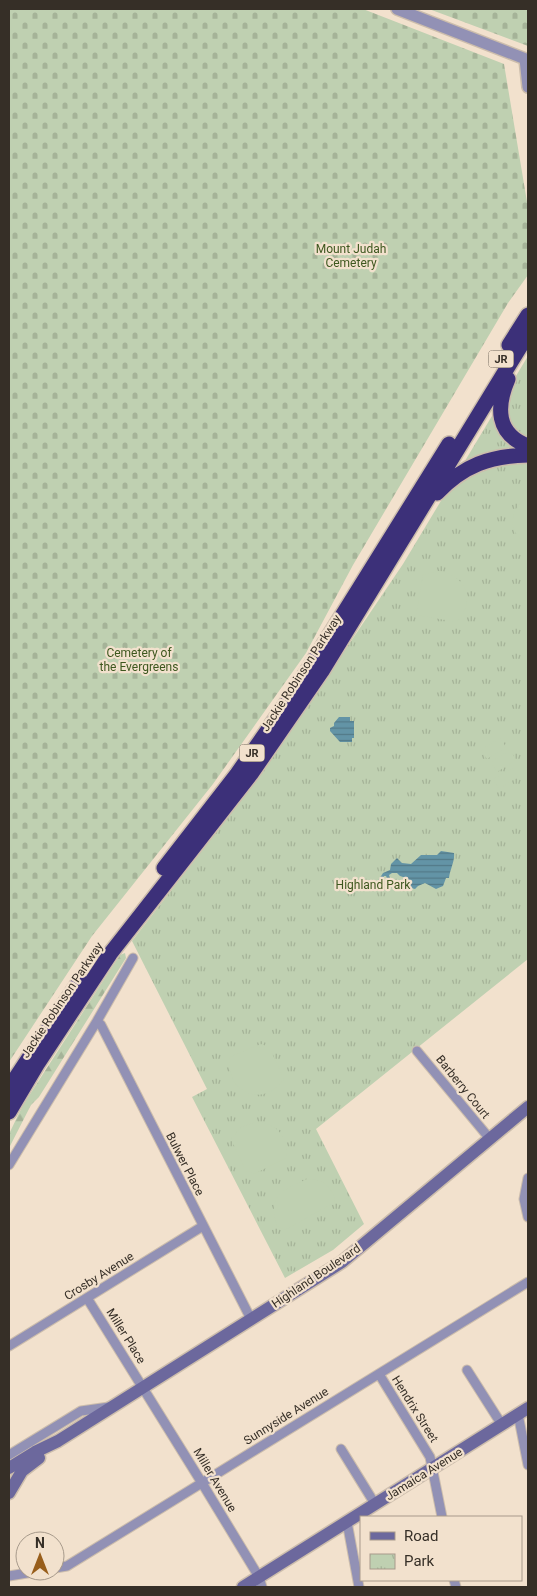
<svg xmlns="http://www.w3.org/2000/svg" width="537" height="1596" viewBox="0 0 537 1596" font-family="Roboto,sans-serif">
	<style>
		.forest { fill: url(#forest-firs) }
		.cemetery { fill: url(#cemetery-stones) }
		.park { fill: url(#park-tufts) }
		.pitch { fill: #bfd0b1 }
		.water { fill: url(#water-rules) }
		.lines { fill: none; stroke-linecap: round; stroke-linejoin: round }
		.minor-casing { stroke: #ccbdac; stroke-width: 11 }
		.tertiary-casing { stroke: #ccbdac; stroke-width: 14 }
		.secondary-casing { stroke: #ccbdac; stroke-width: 15 }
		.motorway-casing { stroke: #ccbdac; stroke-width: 18 }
		.minor { stroke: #9291b5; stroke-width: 9 }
		.tertiary { stroke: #9291b5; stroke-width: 11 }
		.secondary { stroke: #6c689d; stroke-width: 12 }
		.motorway { stroke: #3c3079; stroke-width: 15 }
		.labels { text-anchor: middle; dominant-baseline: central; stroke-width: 4.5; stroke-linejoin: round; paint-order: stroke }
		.shield { fill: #f2e1cd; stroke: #6e6459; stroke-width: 1 }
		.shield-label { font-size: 11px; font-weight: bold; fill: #362f27 }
		.park-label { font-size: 12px; fill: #3d571e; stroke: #f2e1cd }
		.street-label { font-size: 12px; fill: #362f27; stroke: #f2e1cd }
	</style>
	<defs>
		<pattern id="forest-firs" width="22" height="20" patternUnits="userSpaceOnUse" patternTransform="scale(1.25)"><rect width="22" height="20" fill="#bfd0b1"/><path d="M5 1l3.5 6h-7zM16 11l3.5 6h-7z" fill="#a5b398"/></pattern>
		<pattern id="cemetery-stones" width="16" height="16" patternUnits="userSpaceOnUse" patternTransform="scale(1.25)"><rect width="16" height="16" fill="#bfd0b1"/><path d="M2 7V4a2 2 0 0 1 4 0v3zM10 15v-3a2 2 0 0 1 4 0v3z" fill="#a5b398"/></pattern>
		<pattern id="park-tufts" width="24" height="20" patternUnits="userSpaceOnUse" patternTransform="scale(1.25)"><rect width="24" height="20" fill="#bfd0b1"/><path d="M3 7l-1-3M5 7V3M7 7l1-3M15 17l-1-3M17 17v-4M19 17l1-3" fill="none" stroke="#a5b398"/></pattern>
		<pattern id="water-rules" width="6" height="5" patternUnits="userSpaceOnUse" patternTransform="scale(1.25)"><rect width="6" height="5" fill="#6394a6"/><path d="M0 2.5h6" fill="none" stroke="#527987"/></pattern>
	</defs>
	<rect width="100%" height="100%" fill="#f2e1cd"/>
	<!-- forest -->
	<path class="forest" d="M125,953L126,958L39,1097L31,1105L9,1148V1134L23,1105L103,981L120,955Z"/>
	<!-- cemetery -->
	<path class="cemetery" d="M9,9H363L504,64L528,208V275L508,303L353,565L306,653L213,784L92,936L9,1062Z
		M429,9H528V46Z"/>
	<!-- park -->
	<path class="park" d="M528,356V959L316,1129L364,1224L333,1250L285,1278L192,1097L207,1089L132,941L262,773L403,564Z"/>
	<!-- pitch -->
	<path class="pitch" d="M526,498L528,500V544C508,534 508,511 526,498Z
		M438,571C467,575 476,601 457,622L416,615L423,575Z
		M500,738L506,747L487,759L481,750Z
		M510,750L516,760L497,772L491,762Z
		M512,768L518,777L499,789L493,779Z
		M261,1044L269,1047L284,1079C264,1109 224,1093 230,1057Z
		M256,1122C277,1123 289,1137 286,1158L254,1174L246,1171L231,1139L241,1127Z
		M307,1179C322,1179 333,1186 335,1202L285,1230L277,1226C267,1194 282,1191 307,1179Z"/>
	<!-- water -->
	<path class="water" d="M339,717H350V721H354V738H352V742H340L330,731V728L334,726V723Z
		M441,851L454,853C455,861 450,869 449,878H446L443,886L436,889L425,883L418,886L415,889L411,888L406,878L400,876L397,873H392L389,875L391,881L389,882L386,876H384L380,882L378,881L383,873L390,870L391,864L397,858L402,863L411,864L421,855H437Z"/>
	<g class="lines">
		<defs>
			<path id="minor" d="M97,1021L101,1025L251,1319
				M417,1051L490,1139
				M9,1165L97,1021L133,958
				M528,1178L524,1199L528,1217
				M87,1298L202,1483L259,1577L262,1587
				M9,1346L203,1226
				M467,1370L502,1425
				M379,1374L430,1457L442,1517
				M518,1414L528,1465
				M341,1449L375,1504
				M9,1455L81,1411L109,1407
				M347,1522L359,1587
				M55,1568L67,1566L528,1282
				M9,1576L39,1571
				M454,1580L456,1587"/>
			<path id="tertiary" d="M397,9L528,60
				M525,59L528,87"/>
			<path id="secondary" d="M9,1468L35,1452L58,1441L342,1262L528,1107
				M9,1493L22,1471L39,1458
				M243,1587L528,1408"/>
			<path id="motorway" d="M509,345L528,315
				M508,379C496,407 496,434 528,446
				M437,493C464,465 490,456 528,455
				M164,868L237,774L294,693L449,444
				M9,1088L80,981
				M9,1112L38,1063L110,954L251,774L322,671L528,334"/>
		</defs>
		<!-- minor casing -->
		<use href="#minor" class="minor-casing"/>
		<!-- tertiary casing -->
		<use href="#tertiary" class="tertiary-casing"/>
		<!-- secondary casing -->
		<use href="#secondary" class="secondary-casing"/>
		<!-- motorway casing -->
		<use href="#motorway" class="motorway-casing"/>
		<!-- minor -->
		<use href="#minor" class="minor"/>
		<!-- tertiary -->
		<use href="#tertiary" class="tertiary"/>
		<!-- secondary -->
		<use href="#secondary" class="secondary"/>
		<!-- motorway -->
		<use href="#motorway" class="motorway"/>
	</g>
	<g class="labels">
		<!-- shield labels -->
		<g class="shield">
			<rect x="488.5" y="350.5" width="25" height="17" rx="4"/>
			<rect x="239.5" y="744.5" width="25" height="17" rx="4"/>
		</g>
		<g class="shield-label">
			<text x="501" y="359">JR</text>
			<text x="252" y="753">JR</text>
		</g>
		<!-- park labels -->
		<g class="park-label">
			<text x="351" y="249">Mount Judah<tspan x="351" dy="14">Cemetery</tspan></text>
			<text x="139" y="653">Cemetery of<tspan x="139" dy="14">the Evergreens</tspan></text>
			<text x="373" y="885">Highland Park</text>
		</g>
		<!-- street labels -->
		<g class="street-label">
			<text transform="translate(301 673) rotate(-57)">Jackie Robinson Parkway</text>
			<text transform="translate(62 1000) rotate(-56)">Jackie Robinson Parkway</text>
			<text transform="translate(463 1087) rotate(51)">Barberry Court</text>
			<text transform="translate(185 1164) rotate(63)">Bulwer Place</text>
			<text transform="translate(99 1276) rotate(-32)">Crosby Avenue</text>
			<text transform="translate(316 1276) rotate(-34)">Highland Boulevard</text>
			<text transform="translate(126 1336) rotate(58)">Miller Place</text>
			<text transform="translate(415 1409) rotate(58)">Hendrix Street</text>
			<text transform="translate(286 1416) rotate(-32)">Sunnyside Avenue</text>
			<text transform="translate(424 1474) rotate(-32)">Jamaica Avenue</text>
			<text transform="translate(215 1480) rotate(59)">Miller Avenue</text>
		</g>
	</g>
	<!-- border -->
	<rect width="537" height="1596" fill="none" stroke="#362f27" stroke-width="20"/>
	<!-- legend -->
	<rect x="360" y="1516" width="162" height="65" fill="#f2e1cd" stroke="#a79a8b"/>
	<rect x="370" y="1532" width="25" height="8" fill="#6c689d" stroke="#a79a8b"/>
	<text x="404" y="1541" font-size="15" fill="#362f27">Road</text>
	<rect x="370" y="1554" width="25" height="15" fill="url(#park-tufts)" stroke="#a79a8b"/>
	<text x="404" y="1566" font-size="15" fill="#362f27">Park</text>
	<!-- north arrow -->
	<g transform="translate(40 1556)"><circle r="24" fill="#f2e1cd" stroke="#a79a8b"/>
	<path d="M0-4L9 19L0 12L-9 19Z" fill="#985e1b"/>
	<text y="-8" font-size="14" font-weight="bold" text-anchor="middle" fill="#362f27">N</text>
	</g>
</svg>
